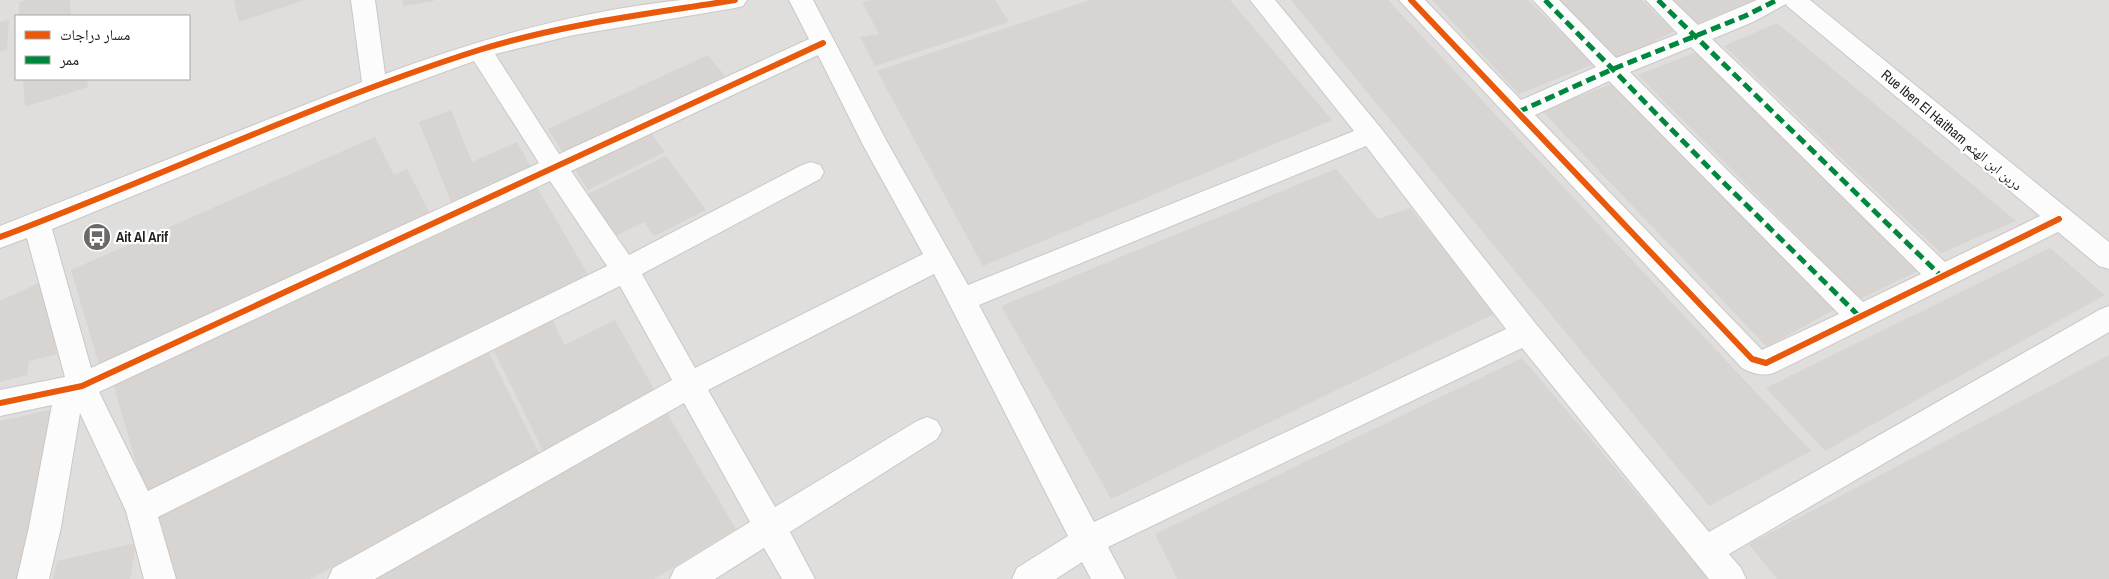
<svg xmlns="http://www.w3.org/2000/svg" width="2109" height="579" viewBox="0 0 2109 579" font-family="'Archivo Narrow','Noto Naskh Arabic',sans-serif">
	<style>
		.residential { fill: #dfdedc; fill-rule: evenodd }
		.building { fill: #d7d4d2 }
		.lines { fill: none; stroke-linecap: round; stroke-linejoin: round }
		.street-casing { stroke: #c9c8c7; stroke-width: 2 }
		.street { fill: #fdfcfc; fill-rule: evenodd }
		.quiet { stroke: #00873e; stroke-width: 5; stroke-dasharray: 10 5; stroke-linecap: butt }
		.cycleway-casing { stroke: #fff; stroke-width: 9 }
		.cycleway { stroke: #e8590c; stroke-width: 6 }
		.labels { text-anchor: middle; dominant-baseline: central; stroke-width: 4.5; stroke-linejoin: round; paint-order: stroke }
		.street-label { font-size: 14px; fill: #222; stroke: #fff }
		.poi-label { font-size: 14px; font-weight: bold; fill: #222; stroke: #fff; text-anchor: start }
	</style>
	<rect width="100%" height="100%" fill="#f0eeeb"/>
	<!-- residential -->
	<path class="residential" d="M0,0H2109V579H0ZM16,16H189V79H16Z"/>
	<!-- building -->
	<path class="building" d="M27,0H70L71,16H19V2Z
		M234,0H305L239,22Z
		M403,0H434V1L403,6Z
		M872,0H995L1009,22L875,66L860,37L879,34L862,2Z
		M1090,0H1230L1332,120L983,266L877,71Z
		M1291,0H1388L1811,451L1709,506Z
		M1432,0H1528L1594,64L1519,94Z
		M1558,0H1642L1674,31L1618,61Z
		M1670,0H1755L1695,24Z
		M9,20L7,50L0,52V22Z
		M1777,23L2016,221L1941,253L1724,46Z
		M1699,51L1922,269L1860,299L1638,75Z
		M708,55L725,76L563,153L548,129Z
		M23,79H87L88,87L25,107Z
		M1612,84L1837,308L1767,347L1541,110Z
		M451,110L472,162L517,142L531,167L452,204L419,122Z
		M648,129L665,152L588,190L572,166Z
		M375,137L394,175L407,169L430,214L100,368L71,270Z
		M666,156L706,210L654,236L644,222L613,237L588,194Z
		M1336,169L1378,219L1410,208L1496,313L1111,499L1001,306Z
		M535,184L588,274L146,497L113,383Z
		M2050,248L2105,295L1825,451L1766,388Z
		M41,282L57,354L29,361L27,375L0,382V301Z
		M550,316L565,345L615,320L655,391L543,451L491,345Z
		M486,347L540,455L310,579H175L156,514Z
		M2109,355V579H1777L1749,544Z
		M1522,358L1709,579H1177L1155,534Z
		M59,408L21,579H0V421Z
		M667,413L736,529L654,579H373Z
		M136,543L130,579H53L57,561Z"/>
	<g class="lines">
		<defs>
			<path id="street" d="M351,0H375L385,74C481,38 580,11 681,0C703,0 725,0 747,0L743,6L735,8L574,35L495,54L559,154L809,39L789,0H813L886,140L968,285L1354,131L1250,0H1275L1380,127L1536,324L1709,532L2099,310L2109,306V332L1729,554L1741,568L1746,579H1709L1522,348L1108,547L1125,579H1091L1082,562L1056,579H1012L1017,568L1068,536L934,274L708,390L775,507L917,421L927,417L937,421L942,430L937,439L790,532L815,579H782L764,548L715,579H670L675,568L750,522L684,403L375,579H328L333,568L672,380L620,286L158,517L176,579H144L126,511L80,413L61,527L49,579H17L29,527L52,405L0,416V390L65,377L27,238L0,248V226L362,82ZM818,55L863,145L923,254L695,368L642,274L820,179L824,172L820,165L811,162L802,165L629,255L571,171ZM474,61L539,163L91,368L52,229L367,100ZM1366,146L1506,329L1094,522L979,305ZM550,181L607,266L148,491L99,392Z
				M1399,0H1425L1521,100L1596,67L1533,0H1559L1616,58L1678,34L1646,0H1672L1698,25L1757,0H1810L2109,242V269L2099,266L2058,232L1776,372C1763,377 1754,374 1742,368ZM1786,4L1787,6L2040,216L1945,262L1712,39L1753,22ZM1691,47L1921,274L1863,302L1728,171L1630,72ZM1609,81L1839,314L1762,350L1535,115Z"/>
		</defs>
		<!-- street casing -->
		<use href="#street" class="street-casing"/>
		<!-- street -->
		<use href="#street" class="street"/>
		<!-- quiet -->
		<path class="quiet" d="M1545,0L1719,178L1860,317
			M1658,0L1941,276
			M1518,112L1613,69L1745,16L1777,0"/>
		<defs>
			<path id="cycleway" d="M1411,0L1752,359L1766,363L2059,219
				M0,237C160,177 316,102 479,50C562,24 649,14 735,0
				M0,403L82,386L823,43"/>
		</defs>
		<!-- cycleway casing -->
		<use href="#cycleway" class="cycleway-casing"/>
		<!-- cycleway -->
		<use href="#cycleway" class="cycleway"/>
	</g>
	<!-- icons -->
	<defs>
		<symbol id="bus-disc" viewBox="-11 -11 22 22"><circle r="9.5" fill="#6a6968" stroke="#fff"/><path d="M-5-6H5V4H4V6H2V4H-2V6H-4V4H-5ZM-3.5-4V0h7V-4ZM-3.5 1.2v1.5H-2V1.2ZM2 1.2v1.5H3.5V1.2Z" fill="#fff"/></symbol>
	</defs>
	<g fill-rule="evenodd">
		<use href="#bus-disc" x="81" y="221" width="32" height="32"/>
	</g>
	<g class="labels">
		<!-- street labels -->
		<g class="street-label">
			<text transform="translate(1952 130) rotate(40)">Rue Iben El Haitham دربن ابن الهثم</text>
		</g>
		<!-- poi labels -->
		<g class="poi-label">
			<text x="116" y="237">Ait Al Arif</text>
		</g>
	</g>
	<!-- legend -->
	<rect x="15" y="15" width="175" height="65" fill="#ffffff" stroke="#a7a7a7"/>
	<rect x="25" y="31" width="25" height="8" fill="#e8590c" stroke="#a7a7a7"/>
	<text x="60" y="40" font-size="15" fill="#222222">مسار دراجات</text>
	<rect x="25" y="56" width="25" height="8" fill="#00873e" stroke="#a7a7a7"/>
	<text x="60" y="65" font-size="15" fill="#222222">ممر</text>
</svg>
